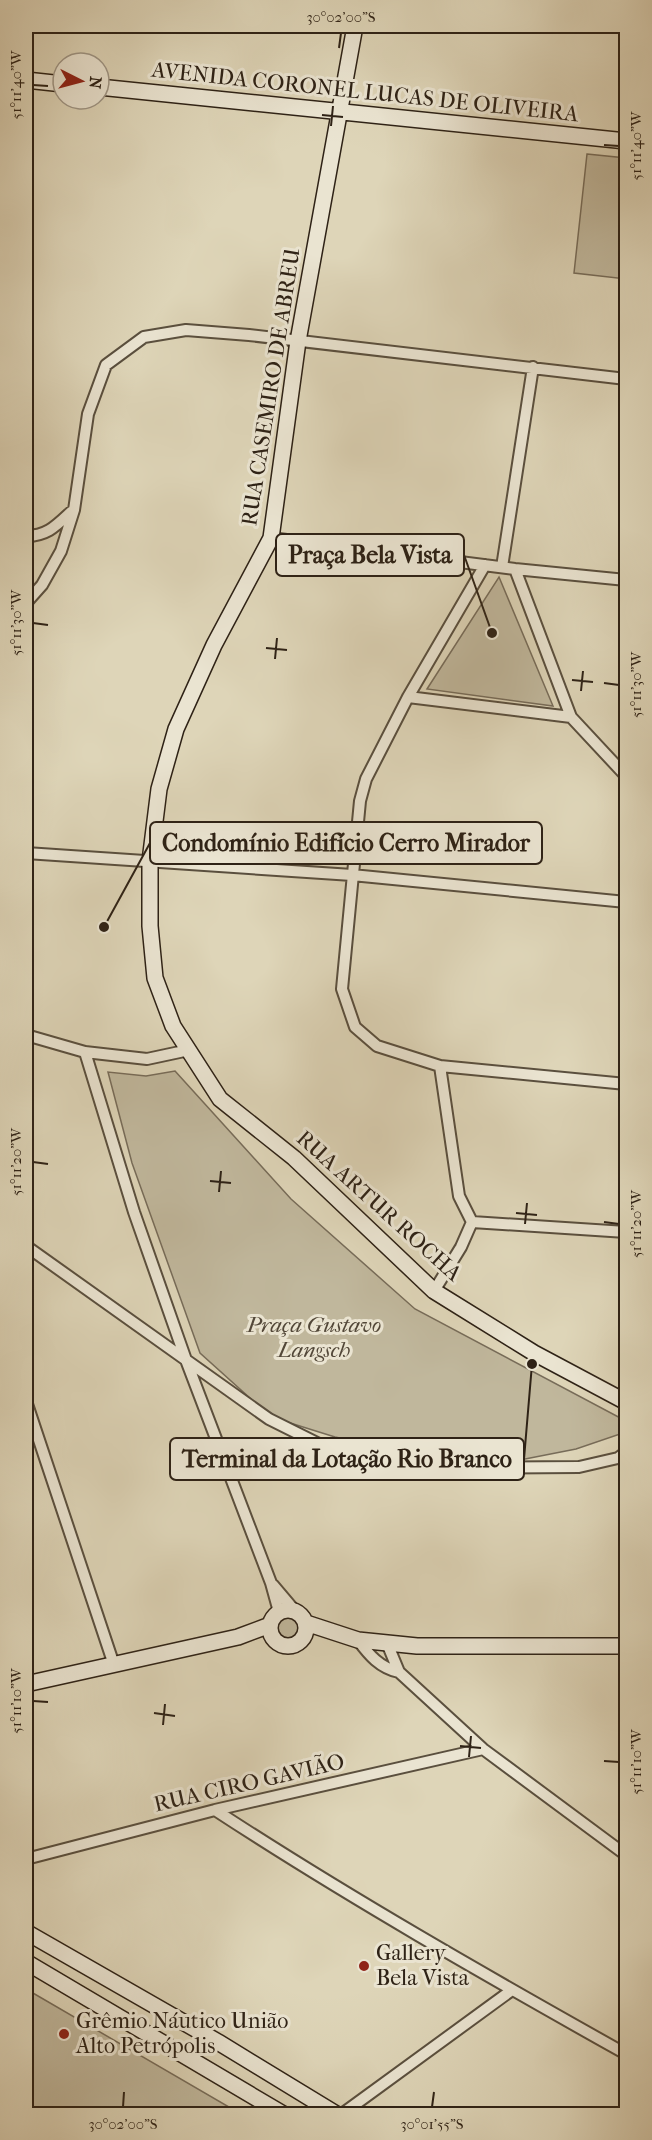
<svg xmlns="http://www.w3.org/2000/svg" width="652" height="2140" viewBox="0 0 652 2140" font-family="'IM FELL French Canon',serif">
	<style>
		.green { fill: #c0b79c; stroke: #776c59; stroke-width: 1.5 }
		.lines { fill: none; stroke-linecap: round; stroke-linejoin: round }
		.street-casing { stroke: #5a4f3e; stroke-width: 14 }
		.secondary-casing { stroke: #2e2216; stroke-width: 18 }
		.street { stroke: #eae4d1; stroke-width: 10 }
		.secondary { stroke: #eae4d1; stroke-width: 15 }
		.ticks { fill: none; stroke: #2e2216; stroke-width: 2 }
		.poi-dot { fill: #8f2418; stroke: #eae4d1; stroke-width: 2 }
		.labels { text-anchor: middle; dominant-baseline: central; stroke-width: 6; stroke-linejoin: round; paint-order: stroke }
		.street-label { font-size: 22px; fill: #2e2216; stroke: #eae4d1 }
		.park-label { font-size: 22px; font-style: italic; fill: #524738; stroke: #eae4d1 }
		.poi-label { font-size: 22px; fill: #2e2216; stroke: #eae4d1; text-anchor: start }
		.leader { fill: none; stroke: #2e2216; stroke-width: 2 }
		.callout-dot { fill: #2e2216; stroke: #eae4d1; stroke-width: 2 }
		.callout { fill: #eae4d1; stroke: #2e2216; stroke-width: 2 }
		.callout-label { font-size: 24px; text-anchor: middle; font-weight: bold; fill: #2e2216 }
		.neatline { fill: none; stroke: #2e2216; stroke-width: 2 }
		.ticks-label { font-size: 15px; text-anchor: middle; fill: #2e2216 }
	</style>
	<rect width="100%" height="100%" fill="#ded5b8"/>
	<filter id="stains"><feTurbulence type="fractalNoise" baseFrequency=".00333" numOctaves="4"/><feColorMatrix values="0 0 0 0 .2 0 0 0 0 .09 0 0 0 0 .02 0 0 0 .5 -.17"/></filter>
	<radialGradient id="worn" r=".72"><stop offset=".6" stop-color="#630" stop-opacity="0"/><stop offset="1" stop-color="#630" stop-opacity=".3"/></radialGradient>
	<!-- green -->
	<path class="green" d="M587,154L626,158V279L574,273Z
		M499,577L553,706L427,689Z
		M175,1071L291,1199L415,1309L626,1421V1432L576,1449L520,1460L465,1464L335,1437L271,1417L200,1353L132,1163L108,1072L146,1076Z
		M274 1628a14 14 0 1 1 28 0a14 14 0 1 1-28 0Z
		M26,1989L241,2114H26Z"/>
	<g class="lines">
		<defs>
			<path id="street" d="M26,536C47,536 56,526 71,512
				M271,538L515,569L626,580
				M485,565L408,697L366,779L360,801L342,989L355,1027L377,1046L440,1066L626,1084
				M502,567L533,367
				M515,569L571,717L626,776
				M26,603L42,585L61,551L74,510L88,414L106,365L144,337L186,330L249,335L626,379
				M408,697L571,717
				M26,853L352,875L626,902
				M26,1035L85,1052L147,1059L189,1050
				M85,1052L134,1212L186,1360L271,1583L279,1612
				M472,1222L626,1232
				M26,1246L269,1419L343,1456L460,1468L579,1467L618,1458L626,1452
				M434,1291L461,1247L472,1222L459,1196L440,1066
				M26,1401L114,1665
				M273,1585L295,1611
				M358,1640C369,1655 380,1668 399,1672L483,1749L626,1855
				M387,1643L399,1672
				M215,1810C348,1897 487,1976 626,2054
				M26,1859L215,1810L483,1749
				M342,2114L512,1990"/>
			<path id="secondary" d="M355,26L298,341L271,538L214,645L176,729L159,789L150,861V926L155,978L173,1026L220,1099L294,1158L434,1291L534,1353L626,1402
				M26,80L63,84
				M99,87L626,141
				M270 1628a18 18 0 1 1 36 0a18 18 0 1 1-36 0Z
				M306,1623L358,1640L417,1646H626
				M26,1684L238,1637L270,1625
				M26,1932L218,2042L336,2114
				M26,1962L283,2114"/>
		</defs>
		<!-- street casing -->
		<use href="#street" class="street-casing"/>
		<!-- secondary casing -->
		<use href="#secondary" class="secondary-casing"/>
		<!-- street -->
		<use href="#street" class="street"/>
		<!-- secondary -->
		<use href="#secondary" class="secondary"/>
	</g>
	<!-- ticks -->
	<path class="ticks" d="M339,48L341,33M33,85L48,86M322,115L343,117M331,126L333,106M604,145L619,146M33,623L48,625M266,648L287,650M275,659L277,638M572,680L593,682M604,683L619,685M581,691L583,671M33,1162L48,1164M210,1181L231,1183M219,1192L221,1171M516,1213L537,1215M604,1222L619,1224M525,1224L527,1203M33,1701L48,1702M154,1713L175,1716M163,1725L165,1704M460,1746L481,1748M469,1757L471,1736M604,1761L619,1762M123,2107L124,2092M432,2107L434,2092"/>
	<!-- markers -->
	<g class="poi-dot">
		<circle cx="364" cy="1966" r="6"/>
		<circle cx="64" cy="2034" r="6"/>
	</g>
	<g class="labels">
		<!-- street labels -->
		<g class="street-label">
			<text transform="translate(365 92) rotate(6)">AVENIDA CORONEL LUCAS DE OLIVEIRA</text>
			<text transform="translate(271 387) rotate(-81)">RUA CASEMIRO DE ABREU</text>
			<text transform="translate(379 1206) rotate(42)">RUA ARTUR ROCHA</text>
			<text transform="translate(249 1783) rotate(-13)">RUA CIRO GAVIÃO</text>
		</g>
		<!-- park labels -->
		<g class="park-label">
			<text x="314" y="1325">Praça Gustavo<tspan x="314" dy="25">Langsch</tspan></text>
		</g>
		<!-- poi labels -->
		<g class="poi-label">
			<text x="376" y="1953">Gallery<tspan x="376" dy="25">Bela Vista</tspan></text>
			<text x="76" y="2021">Grêmio Náutico União<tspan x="76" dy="25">Alto Petrópolis</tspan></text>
		</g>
	</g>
	<!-- callouts -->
	<path class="leader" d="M492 633L464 555M104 927L150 843M532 1364L524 1459"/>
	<g class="callout-dot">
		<circle cx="492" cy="633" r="6"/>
		<circle cx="104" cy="927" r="6"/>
		<circle cx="532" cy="1364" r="6"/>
	</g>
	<g class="callout">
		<rect x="276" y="534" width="188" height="42" rx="6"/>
		<rect x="150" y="822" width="392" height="42" rx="6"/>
		<rect x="170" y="1438" width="354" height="42" rx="6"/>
	</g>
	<g class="callout-label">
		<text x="370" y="563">Praça Bela Vista</text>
		<text x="346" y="851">Condomínio Edifício Cerro Mirador</text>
		<text x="347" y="1467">Terminal da Lotação Rio Branco</text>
	</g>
	<!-- margin -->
	<rect width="652" height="2140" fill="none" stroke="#ded5b8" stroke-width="66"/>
	<!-- north arrow -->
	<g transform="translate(81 81) rotate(96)"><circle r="28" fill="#eae4d1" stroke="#9f9686" stroke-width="1.5"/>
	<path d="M0-4.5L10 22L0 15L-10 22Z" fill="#8f2418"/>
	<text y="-9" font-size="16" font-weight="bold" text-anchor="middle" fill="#2e2216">N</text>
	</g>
	<rect x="33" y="33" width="586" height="2074" class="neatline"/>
	<g class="ticks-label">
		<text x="341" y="22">30°02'00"S</text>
		<text transform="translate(16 85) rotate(-90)" y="5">51°11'40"W</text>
		<text transform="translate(636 146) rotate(-90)" y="5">51°11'40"W</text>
		<text transform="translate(16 623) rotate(-90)" y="5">51°11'30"W</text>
		<text transform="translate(636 685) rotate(-90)" y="5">51°11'30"W</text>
		<text transform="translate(16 1162) rotate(-90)" y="5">51°11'20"W</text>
		<text transform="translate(636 1224) rotate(-90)" y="5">51°11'20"W</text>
		<text transform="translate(16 1701) rotate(-90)" y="5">51°11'10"W</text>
		<text transform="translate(636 1762) rotate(-90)" y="5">51°11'10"W</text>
		<text x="123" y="2129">30°02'00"S</text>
		<text x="432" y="2129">30°01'55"S</text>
	</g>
	<rect width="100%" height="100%" filter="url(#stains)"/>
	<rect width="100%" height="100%" fill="url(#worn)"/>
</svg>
